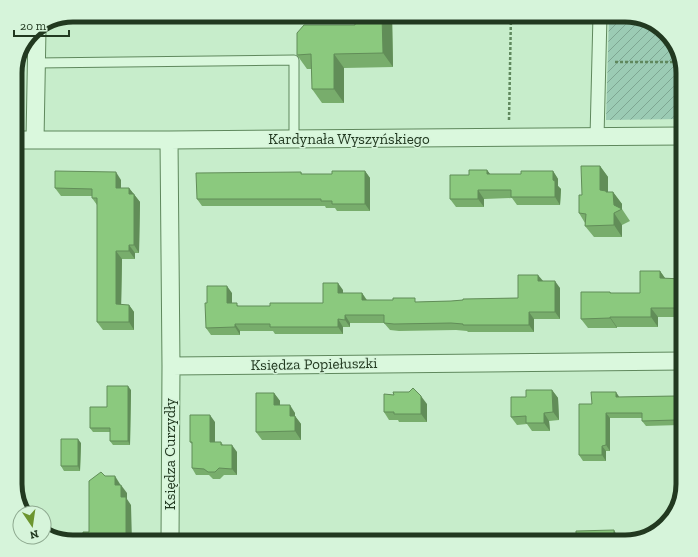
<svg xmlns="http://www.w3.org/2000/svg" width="698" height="557" viewBox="0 0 698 557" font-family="'Zilla Slab',serif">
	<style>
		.garden { fill: url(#garden-furrows) }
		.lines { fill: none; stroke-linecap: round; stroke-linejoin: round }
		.service-casing { stroke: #5f885d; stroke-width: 11 }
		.pedestrian-casing { stroke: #5f885d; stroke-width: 15 }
		.minor-casing { stroke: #5f885d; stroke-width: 19 }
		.path { stroke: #5f885d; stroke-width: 2.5; stroke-dasharray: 3 2; stroke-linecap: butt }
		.service { stroke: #daf8dd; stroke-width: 9 }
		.pedestrian { stroke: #daf8dd; stroke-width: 13 }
		.minor { stroke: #daf8dd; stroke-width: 17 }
		.wall { fill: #78ad6c }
		.shaded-wall { fill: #618d58 }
		.building { fill: #8bc97e; stroke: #618d58 }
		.labels { text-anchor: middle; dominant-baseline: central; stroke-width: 3; stroke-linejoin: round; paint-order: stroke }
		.street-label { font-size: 15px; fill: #223920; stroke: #d6f4da }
		.rim { fill: none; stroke: #223920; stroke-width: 5 }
	</style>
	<defs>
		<pattern id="garden-furrows" width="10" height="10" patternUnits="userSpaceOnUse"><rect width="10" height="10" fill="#9bcbb4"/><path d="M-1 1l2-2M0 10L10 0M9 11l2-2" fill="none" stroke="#7ea692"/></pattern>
	</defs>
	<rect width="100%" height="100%" fill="#c7edcb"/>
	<!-- garden -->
	<path class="garden" d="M609,15H625L663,29L677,48L683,73V119L606,120Z"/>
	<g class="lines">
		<defs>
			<path id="service" d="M36,63L294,60V139"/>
			<path id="pedestrian" d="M597,137L600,15"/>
			<path id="minor" d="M15,140H169L683,136
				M35,140L37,29
				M169,140L171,366L683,361
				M170,542L171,366"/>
		</defs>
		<!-- service casing -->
		<use href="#service" class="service-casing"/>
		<!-- pedestrian casing -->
		<use href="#pedestrian" class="pedestrian-casing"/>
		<!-- minor casing -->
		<use href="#minor" class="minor-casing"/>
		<!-- path -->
		<path class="path" d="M615,62H680
			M509,120L511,15"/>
		<!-- service -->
		<use href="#service" class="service"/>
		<!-- pedestrian -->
		<use href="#pedestrian" class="pedestrian"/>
		<!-- minor -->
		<use href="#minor" class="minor"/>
	</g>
	<!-- wall -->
	<path class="wall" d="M355,15H392L393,67L344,68V103H322L312,89V69H307L297,55L355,25Z
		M600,166L608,177V192H613L622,204V209L630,221L622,225V237H594L585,226V223L579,213L582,195Z
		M487,170L490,174H521L553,171L558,179V186L561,189L560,205H517L512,198L484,199V207H456L450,199L469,175Z
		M365,171L370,178V211H337L335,208H326L325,206H202L197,199L301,172L302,174H332Z
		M121,180V188H129L140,202L139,253H135V259H122L121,305H129L134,312V330H103L97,322V205L92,198V196H61L55,188Z
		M660,271L665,278L683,279V317H658V327H617V328H588L581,319L610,292L611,293H640Z
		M543,281L560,288V319H534V332H468L467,331L456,330L399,331L390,330L384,323H350V327H343V334H275L273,331H240V335H211L206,328L207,303L232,293V303L239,306H270L323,303L343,290V293H362L367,300L418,302L451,301L518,298Z
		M131,390L130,445H113L110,441V432H93L90,428L107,407Z
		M552,390L558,398L559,420L549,421L550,431H532L527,424L517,425L511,417L526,397Z
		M274,393L280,401V405L295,413V416L301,424V440H262L256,432Z
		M675,396L679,401V407L683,409V418L679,420L680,425L646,426L642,421V418H610V451H606V461H583L579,455L592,404L619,397Z
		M427,404V422H399L398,420H389L384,412Z
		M215,422V442H221L223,445L237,452V475H224L220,479H213L209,475H196L192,468V444L190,442Z
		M81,443L80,471H64L61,466Z"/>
	<!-- shaded-wall -->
	<path class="shaded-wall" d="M382,15H392L393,67L383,53Z
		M334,54L344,68V103L334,89Z
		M600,166L608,177V194L613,192L622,204V209L618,211L600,190Z
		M487,170L493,178L487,174Z
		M365,171L370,178V211L365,204Z
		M553,171L558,179V186L561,189L560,205L555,197L553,180Z
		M116,172L121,180V196L116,188Z
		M129,188L140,202L139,253L134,245L129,194Z
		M478,190L484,199V207L478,199Z
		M614,213L622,225V237L614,225Z
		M129,245L135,253V259L129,251Z
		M116,251L122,259L121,312L116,304Z
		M660,271L667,281L660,278Z
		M538,275L544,282L538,281Z
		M555,281L560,288V319L555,312Z
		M338,283L343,290V300L338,293Z
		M227,286L232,293V310L227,303Z
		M362,293L367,301L362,300Z
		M129,305L134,312V330L129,322Z
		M651,308L658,317V327L651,317Z
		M529,312L534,319V332L529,325Z
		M345,315L350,323V327L345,320Z
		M610,317L617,327V328L610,318Z
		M338,319L343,327V334L338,327Z
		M235,324L240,331V335L235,327Z
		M128,386L131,390L130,445L128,441Z
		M552,390L558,398L559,420L553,412Z
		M616,392L620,398L616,397Z
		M274,393L280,401V413L274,405Z
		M421,396L427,404V422L421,414Z
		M675,396L679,401V411L675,405Z
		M290,405L295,413V416L301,424V440L295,431L290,416Z
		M544,413L549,421L550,431L544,423Z
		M606,413L610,418V451L606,445Z
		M675,414L679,420L680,425L676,420Z
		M210,415L215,422V449L210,442Z
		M78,439L81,443L80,471L78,466Z
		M232,445L237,452V475L232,469Z
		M602,446L606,451V461L602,455Z
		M115,476L120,484L121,493L115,485Z
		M121,485L127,493V499L131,505L132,542H126L121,497Z
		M614,530L619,539V542H614Z"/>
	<!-- building -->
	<path class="building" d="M355,15H382L383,53L334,54V89H312L311,54L297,55V33L304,25H355Z
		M581,166H600V190L606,191V192H613L614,205L622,209L614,213V225L585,226L586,214L579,213V195H582Z
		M469,170H487V174H521V171H553V180L555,181V197H511V190H478V199H450V175H469Z
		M55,171L116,172V188H129V194H134V245H129V251H116V304L129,305V322H97V198H92V189L55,188Z
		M332,171H365V204H332V201H321V199H197L196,173L301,172V174H332Z
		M640,271H660V278L683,279V308H651V317H610V318L581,319V292H610V293H640Z
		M518,275H538V281H555V312H529V325H463V324L451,323L394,324L384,323V315H345V320L338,319V327H270V324H235V327L206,328L205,303H207V286H227V303H237V306H270V303H323V283H338V293H362V300H393V298H415V302L451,301L463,300V299L518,298Z
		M107,386H128V441H110V428H90V407H107Z
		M413,388L421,396V414H394V412H384V394L394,395L393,392H409Z
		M526,390H552L553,412L544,413V423H526V416L511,417V397H526Z
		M591,392H616V397L675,396V405L683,409V411L675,414L676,420L642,421V413H606V445L602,446V455H579V404H592Z
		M256,393H274V405H290V416H295V431L256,432Z
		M190,415H210V442H221V445H232V469L219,468L215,472H208L204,469L192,468V442H190Z
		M61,439H78V466H61Z
		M101,472L105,476H115V485H121V497H126V542H83V532H89V481Z
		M614,530V542H576V531Z
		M289,540V542H268V541Z"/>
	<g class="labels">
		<!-- street labels -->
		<g class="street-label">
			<text x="349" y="139">Kardynała Wyszyńskiego</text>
			<text transform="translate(314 364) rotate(-1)">Księdza Popiełuszki</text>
			<text transform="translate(170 454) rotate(-90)">Księdza Curzydły</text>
		</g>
	</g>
	<!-- crop -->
	<path d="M0 0H698V557H0ZM73 22H625A51 51 0 0 1 676 73V484A51 51 0 0 1 625 535H73A51 51 0 0 1 22 484V73A51 51 0 0 1 73 22Z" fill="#d6f4da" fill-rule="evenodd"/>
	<path class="rim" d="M73 22H625A51 51 0 0 1 676 73V484A51 51 0 0 1 625 535H73A51 51 0 0 1 22 484V73A51 51 0 0 1 73 22Z"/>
	<!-- north arrow -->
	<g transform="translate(32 525) rotate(167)"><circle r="19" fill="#d6f4da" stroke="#8ea990"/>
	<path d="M0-3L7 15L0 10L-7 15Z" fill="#6c952f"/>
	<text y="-6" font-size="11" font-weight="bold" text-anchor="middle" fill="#223920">N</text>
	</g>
	<!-- scale -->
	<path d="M14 30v6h55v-6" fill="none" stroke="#223920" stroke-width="2"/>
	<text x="20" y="30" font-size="12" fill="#223920" stroke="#d6f4da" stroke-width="3" paint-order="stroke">20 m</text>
</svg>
